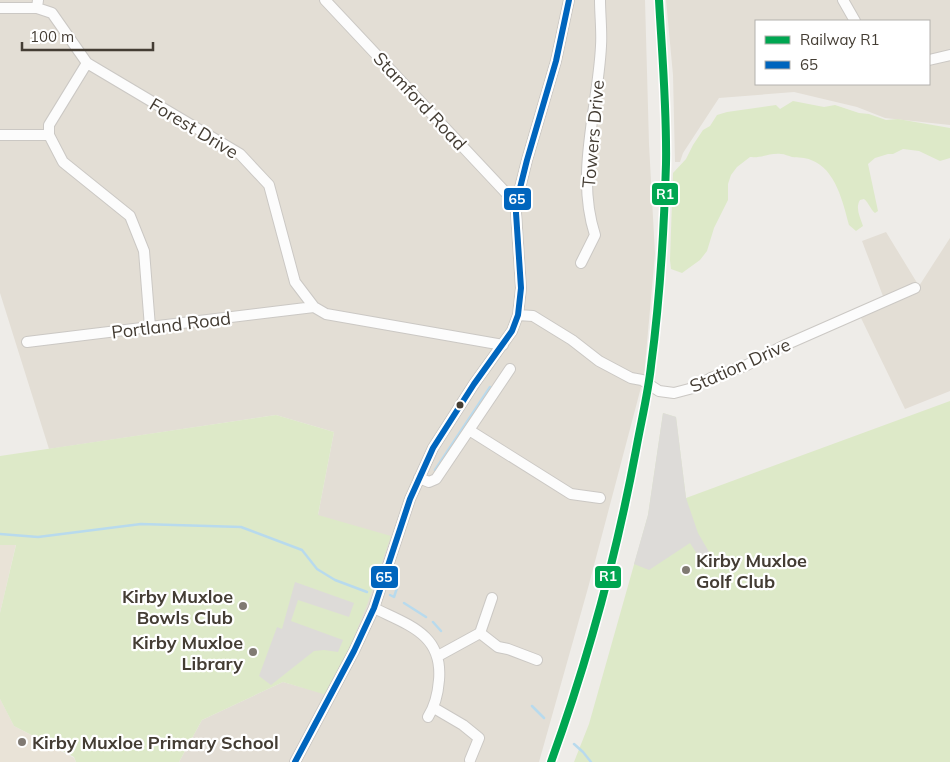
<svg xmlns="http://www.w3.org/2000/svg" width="950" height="762" viewBox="0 0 950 762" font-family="Mulish,sans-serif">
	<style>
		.residential { fill: #e3ded5; fill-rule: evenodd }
		.education { fill: #e9e3d7 }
		.green { fill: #dde9c8 }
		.parking { fill: #dddbd8 }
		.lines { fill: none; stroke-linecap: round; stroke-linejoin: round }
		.stream { stroke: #b8daed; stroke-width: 2.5 }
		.minor-casing { stroke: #cbc8c4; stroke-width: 12 }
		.minor { stroke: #fcfcfc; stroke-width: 10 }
		.bus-1-casing { stroke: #fff; stroke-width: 10 }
		.bus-1 { stroke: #0065bd; stroke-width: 6 }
		.rail-1-casing { stroke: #fff; stroke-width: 11 }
		.rail-1 { stroke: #00a651; stroke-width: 8 }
		.bus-dot { fill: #443d34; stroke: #fff; stroke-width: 2 }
		.poi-dot { fill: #807a73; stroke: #fff; stroke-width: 2 }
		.labels { text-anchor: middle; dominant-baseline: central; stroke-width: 4.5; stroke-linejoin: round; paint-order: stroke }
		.street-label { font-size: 18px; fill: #443d34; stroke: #fff }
		.poi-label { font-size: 18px; font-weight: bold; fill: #443d34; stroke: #fff; text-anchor: start }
		.line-badge { stroke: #fff; stroke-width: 2 }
		.badge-label { font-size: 14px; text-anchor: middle; font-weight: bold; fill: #fff }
	</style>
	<rect width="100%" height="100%" fill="#eeece8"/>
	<!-- residential -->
	<path class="residential" d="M0,0H645L649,144L655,254L644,376L588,588L539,762H179L202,720L283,682L330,695L318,515L334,432L276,415L49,449L0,293Z
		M666,0H950V125L885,118L857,107L794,92L719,98L683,153L680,162H675L673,75ZM756,21H929V84H756Z
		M886,232L919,286L950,238V391L905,409L861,318L886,304L862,241Z"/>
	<!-- education -->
	<path class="education" d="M16,544L0,613V545Z
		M0,699L14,726L74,758L76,762H0Z"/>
	<!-- green -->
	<path class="green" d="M793,101L824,107L835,105L859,113L869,114L886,120L898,119L950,128V158L940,161L919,151L903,149L893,154H888L875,158L868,164L878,211L875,213C870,209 869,203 864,199L860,200C855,208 860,217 863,226L856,231L849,225C843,203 836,169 811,160C805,157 798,158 792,157C788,156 785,154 781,154C769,153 763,158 750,157L737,167L731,175L728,184V200L714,228L707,251L700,260L682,273L671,269L670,260L673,173L686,159L693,145L703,130L710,126L717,115L727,112L776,105L780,109Z
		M950,401V762H574L589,724L648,515L663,413L676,417L686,498Z
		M276,415L334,432L318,515L391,536L367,605L330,696L283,682L202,720L179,762H76L74,757L14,726L0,699V613L16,545H0V456Z"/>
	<!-- parking -->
	<path class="parking" d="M663,413L676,417L686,498L698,533L713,559L704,565L690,543L649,570L634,564L648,515Z
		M295,582L354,603L349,617L298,600L291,621L343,640L338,652L324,650L314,651L271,685L259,676L277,627L282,629Z"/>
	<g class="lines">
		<!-- stream -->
		<path class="stream" d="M435,470L490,387
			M0,534L38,537L141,524L241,527L302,550L317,569L335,580L367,592
			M390,595L394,597L397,588
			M404,603L426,617
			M433,622L441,631
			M532,706L544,718
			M574,744L583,752L591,762"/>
		<defs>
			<path id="minor" d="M38,0L37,8L52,13L87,63L240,154L269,185L295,282L314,307L326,314L503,345
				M325,0L508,195L517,200
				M843,0L855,21
				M0,8H37
				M929,60L950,55
				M87,63L49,125V135L63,162L130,216L144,251L150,327
				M0,135H49
				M581,263L595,235C575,174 598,108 601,46C602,31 600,15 600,0
				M518,315L533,316L572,340L599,361L631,378L642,380L659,391L674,393L693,388L711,378L747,365L783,346L915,288
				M27,342L314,307
				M469,430L571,494L600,498
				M419,478L429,482L436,479L510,369
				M374,608C408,625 443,634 439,680C438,693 435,706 428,717
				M480,633L492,598
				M438,656L480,633L498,647L508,649L537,660
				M434,708L463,725L479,738L470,760
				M295,762L354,651L374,608L410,499L433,448L474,384L512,331L518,315L521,288L516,213L517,200L527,160L556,61L569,0"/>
		</defs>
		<!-- minor casing -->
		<use href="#minor" class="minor-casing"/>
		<!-- minor -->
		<use href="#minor" class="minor"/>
		<defs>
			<path id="bus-1" d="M295,762L354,651L374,608L410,499L433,448L474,384L512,331L518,315L521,288L516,213L517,200L527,160L556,61L569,0"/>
		</defs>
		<!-- bus-1 casing -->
		<use href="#bus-1" class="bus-1-casing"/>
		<!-- bus-1 -->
		<use href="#bus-1" class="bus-1"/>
		<defs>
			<path id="rail-1" d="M551,762C588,660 616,557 636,450C641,422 648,394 651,366C660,299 664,231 666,164C667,109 662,54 659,0"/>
		</defs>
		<!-- rail-1 casing -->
		<use href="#rail-1" class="rail-1-casing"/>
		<!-- rail-1 -->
		<use href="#rail-1" class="rail-1"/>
	</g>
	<!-- markers -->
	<circle class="bus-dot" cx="460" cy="405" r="4.5"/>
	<g class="poi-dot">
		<circle cx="686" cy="570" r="5"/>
		<circle cx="243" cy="606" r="5"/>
		<circle cx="253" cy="652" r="5"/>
		<circle cx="22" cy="742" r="5"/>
	</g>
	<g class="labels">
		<!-- street labels -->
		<g class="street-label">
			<text transform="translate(420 101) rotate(47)">Stamford Road</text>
			<text transform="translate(194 128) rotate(31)">Forest Drive</text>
			<text transform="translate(593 134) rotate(-85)">Towers Drive</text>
			<text transform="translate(171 325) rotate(-7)">Portland Road</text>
			<text transform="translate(740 365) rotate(-24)">Station Drive</text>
		</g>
		<!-- poi labels -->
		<g class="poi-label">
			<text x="696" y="560">Kirby Muxloe<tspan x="696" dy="21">Golf Club</tspan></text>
			<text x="233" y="596" text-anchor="end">Kirby Muxloe<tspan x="233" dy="21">Bowls Club</tspan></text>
			<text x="243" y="642" text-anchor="end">Kirby Muxloe<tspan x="243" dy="21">Library</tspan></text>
			<text x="32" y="742">Kirby Muxloe Primary School</text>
		</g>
	</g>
	<g class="line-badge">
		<rect x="651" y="182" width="28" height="24" rx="5" fill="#00a651"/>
		<rect x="503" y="187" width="29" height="24" rx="5" fill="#0065bd"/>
		<rect x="594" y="565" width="28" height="24" rx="5" fill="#00a651"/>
		<rect x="370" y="565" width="29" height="24" rx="5" fill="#0065bd"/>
	</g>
	<g class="badge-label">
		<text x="665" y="199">R1</text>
		<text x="517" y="204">65</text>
		<text x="608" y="581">R1</text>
		<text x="384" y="582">65</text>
	</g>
	<!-- legend -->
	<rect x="755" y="20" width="175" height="65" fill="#ffffff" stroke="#b4b1ae"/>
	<rect x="765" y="36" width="25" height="8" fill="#00a651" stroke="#b4b1ae"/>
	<text x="800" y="45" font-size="15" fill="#443d34">Railway R1</text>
	<rect x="765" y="61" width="25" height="8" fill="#0065bd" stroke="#b4b1ae"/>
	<text x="800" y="70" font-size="15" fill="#443d34">65</text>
	<!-- scale -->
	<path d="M22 42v8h131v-8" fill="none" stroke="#443d34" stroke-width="2.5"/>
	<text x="30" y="42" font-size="15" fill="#443d34" stroke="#ffffff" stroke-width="4" paint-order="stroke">100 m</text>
</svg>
